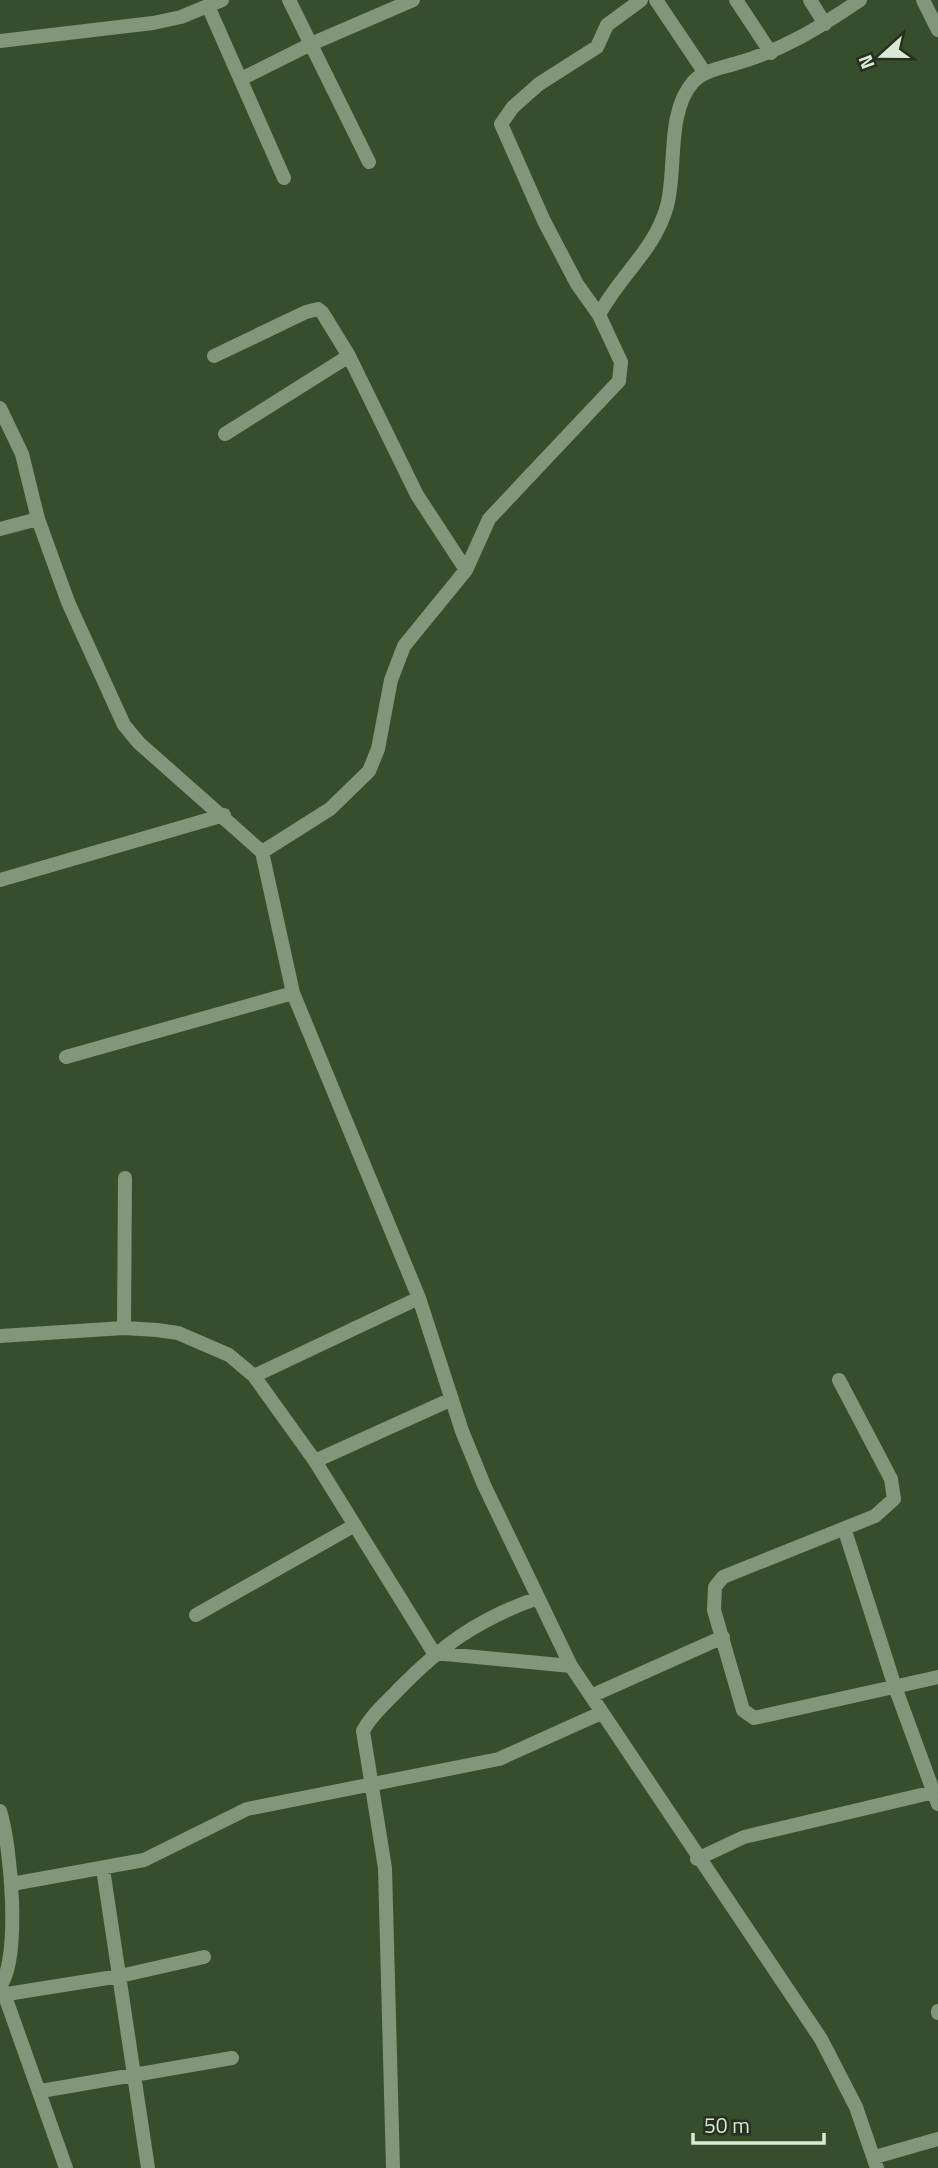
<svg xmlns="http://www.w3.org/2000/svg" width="938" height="2168" viewBox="0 0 938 2168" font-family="'Titillium Web',sans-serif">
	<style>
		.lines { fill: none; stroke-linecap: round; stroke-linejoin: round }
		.minor { stroke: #81967a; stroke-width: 14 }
	</style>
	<rect width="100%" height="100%" fill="#364e2c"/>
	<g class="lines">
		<!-- minor -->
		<path class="minor" d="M289,0L369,162
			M656,0L705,73
			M736,0L771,53
			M810,0L825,24
			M923,0L938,30
			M208,6L284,178
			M0,41L153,23L181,17L222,0
			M241,79L311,44L413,0
			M599,315L577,284L544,221L501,124L513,107L539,84L597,47L607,25L641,0
			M214,356L306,312L318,309L322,312L349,356L417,495L466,570
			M0,408L22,454L38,519L68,602L124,725L139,743L262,852L330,809L369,771L378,749L391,680L404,646L466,570L489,519L619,381L621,362L599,315C619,276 655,250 667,206C677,169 666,113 693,82C704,70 722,68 737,63C784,50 820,27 860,0
			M225,434L349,356
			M0,529L38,519
			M262,852L293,993L419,1298L462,1431L484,1485L571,1666
			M0,880L224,815
			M66,1057L293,993
			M124,1328L125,1178
			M0,1336L124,1328L157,1330L178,1333L229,1355L254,1376L315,1461L434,1653L571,1666L821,2039L856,2107L877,2168
			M254,1376L419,1298
			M839,1380L891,1479L894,1499L875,1516L723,1577L715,1587L714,1610L743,1710L754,1718L938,1677
			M315,1461L452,1399
			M845,1531L895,1687L938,1804
			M196,1615L355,1525
			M591,1696L723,1637
			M0,1811C11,1845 21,1959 0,1986
			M697,1859L744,1837L938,1791
			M103,1869L148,2168
			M12,1884L144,1860L247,1809L499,1759L601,1713
			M1,1985L66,2168
			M7,1994L120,1976L204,1957
			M938,2011V2013
			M41,2091L232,2058
			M875,2157L938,2139
			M393,2168L385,1868L363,1731C371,1715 386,1703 398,1690C442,1645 478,1619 538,1598"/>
	</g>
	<!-- north arrow -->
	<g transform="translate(882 56) rotate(249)" stroke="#253021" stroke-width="5" paint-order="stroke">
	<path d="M0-5L12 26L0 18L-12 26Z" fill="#dae9d4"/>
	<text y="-10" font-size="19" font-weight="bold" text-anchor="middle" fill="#dae9d4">N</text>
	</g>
	<!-- scale -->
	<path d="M693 2133v10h131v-10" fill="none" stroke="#dae9d4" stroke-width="3.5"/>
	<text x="704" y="2133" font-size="21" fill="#dae9d4" stroke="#253021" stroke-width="5" paint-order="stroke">50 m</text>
</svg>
